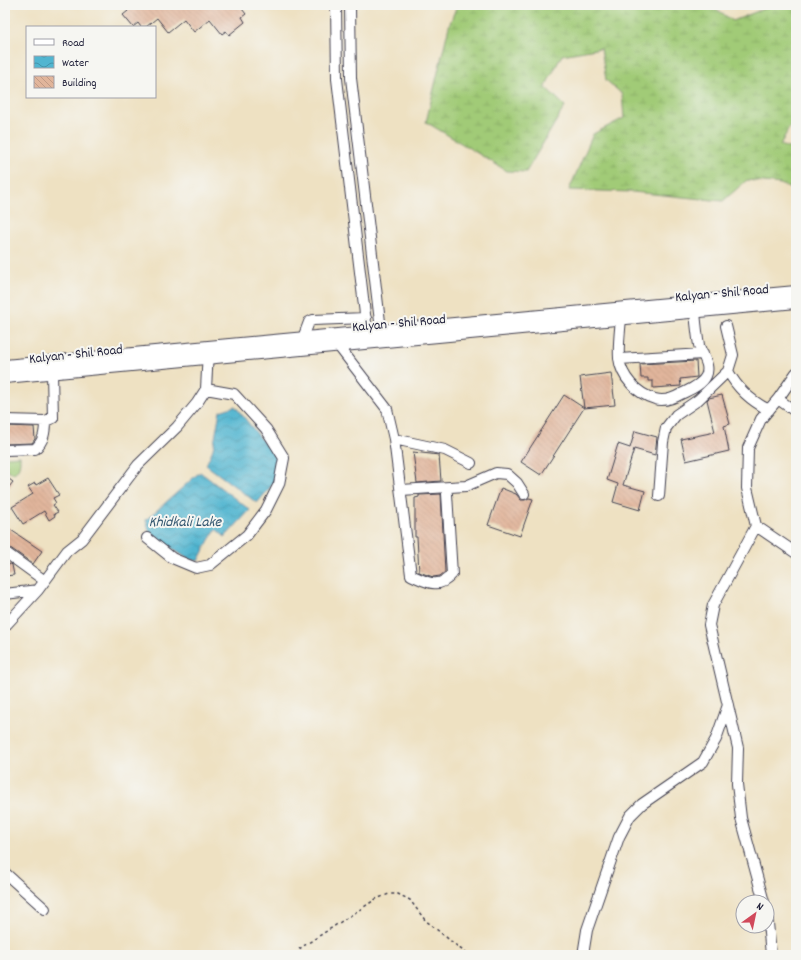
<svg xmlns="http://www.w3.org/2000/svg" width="801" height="960" viewBox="0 0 801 960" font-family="Dekko,sans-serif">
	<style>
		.wetland { fill: url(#wetland-marsh); stroke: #627659 }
		.park { fill: url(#park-tufts); stroke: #627659 }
		.water { fill: url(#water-waves); stroke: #3a6c86 }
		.building { fill: url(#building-back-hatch) }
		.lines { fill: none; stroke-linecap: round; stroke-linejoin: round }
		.minor-casing { stroke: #413f4f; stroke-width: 12 }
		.major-casing { stroke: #413f4f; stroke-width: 14 }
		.path { stroke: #413f4f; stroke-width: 1.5; stroke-dasharray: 3 3; stroke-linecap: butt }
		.minor { stroke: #fff; stroke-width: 10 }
		.major { stroke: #fff; stroke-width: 12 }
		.labels { text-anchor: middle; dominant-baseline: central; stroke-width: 4; stroke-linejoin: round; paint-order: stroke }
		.street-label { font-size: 14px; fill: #22223b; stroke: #f6f6f2 }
		.water-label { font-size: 15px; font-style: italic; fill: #32556f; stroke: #f6f6f2 }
	</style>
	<defs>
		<pattern id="wetland-marsh" width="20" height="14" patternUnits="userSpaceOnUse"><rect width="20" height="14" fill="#a1cb77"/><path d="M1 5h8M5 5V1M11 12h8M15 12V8" fill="none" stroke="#8aae68"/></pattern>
		<pattern id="park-tufts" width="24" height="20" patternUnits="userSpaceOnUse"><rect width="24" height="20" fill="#a1cb77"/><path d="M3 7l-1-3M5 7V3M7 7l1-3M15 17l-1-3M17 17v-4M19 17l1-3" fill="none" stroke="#8aae68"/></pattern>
		<pattern id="water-waves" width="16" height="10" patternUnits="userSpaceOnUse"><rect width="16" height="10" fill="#51b5d0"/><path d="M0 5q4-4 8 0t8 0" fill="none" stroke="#4393aa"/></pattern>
		<pattern id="building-back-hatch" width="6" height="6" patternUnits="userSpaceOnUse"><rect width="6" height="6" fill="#e1b59b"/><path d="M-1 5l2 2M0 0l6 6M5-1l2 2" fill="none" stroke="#c19b86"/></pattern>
	</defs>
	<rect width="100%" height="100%" fill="#f6f6f2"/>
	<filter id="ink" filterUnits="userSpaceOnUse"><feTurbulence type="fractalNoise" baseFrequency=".025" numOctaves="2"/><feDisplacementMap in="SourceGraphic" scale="8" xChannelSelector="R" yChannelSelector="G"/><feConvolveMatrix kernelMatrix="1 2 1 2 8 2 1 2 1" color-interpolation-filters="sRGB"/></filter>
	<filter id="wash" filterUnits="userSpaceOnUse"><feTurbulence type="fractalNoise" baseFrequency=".012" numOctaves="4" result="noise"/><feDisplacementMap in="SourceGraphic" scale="16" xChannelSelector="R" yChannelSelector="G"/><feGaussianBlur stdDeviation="0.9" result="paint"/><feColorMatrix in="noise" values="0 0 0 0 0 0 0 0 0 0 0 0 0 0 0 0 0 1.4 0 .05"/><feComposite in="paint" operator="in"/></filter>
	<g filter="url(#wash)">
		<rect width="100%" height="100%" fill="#eee1c2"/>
		<!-- wetland -->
		<path class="wetland" d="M457,5H713L712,6L733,21L773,5H796V115L780,145L796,151V192L781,184L747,180L723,201L633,192L569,190L593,134L624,118L622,94L606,80L601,48L562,55L545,87L565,106L526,172L507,171L426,122L449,26Z"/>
		<!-- park -->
		<path class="park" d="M20,456C20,463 20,469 14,473L11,472L5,468V457Z"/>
		<!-- water -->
		<path class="water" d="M235,406L278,460L274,483L257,503L206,465L213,449L220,411Z
			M200,472L250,510L225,537L216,529L209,540L198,561L188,559L150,534L146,520Z"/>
		<g id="blocks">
			<!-- building -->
			<path class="building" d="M124,5H239L246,14L242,17L245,22L229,35L226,31L222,34L210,19L194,32L184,19L168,32L157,18L146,27H141L138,23L133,27L123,15L128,11Z
				M696,361L697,377L680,379L681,386L653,388V381H648V378H641L640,364Z
				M611,373L615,405L584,408L580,377Z
				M564,395L584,408L541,475L521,462Z
				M722,395L730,424L724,426L729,451L686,461L681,439L715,432L707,400L709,398Z
				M5,426L34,427L35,439L32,443L5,444Z
				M635,431L657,437L655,455L634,449L623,485L645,491L640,510L613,502L618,484L607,480L618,444L630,448Z
				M413,452L439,455L441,481L417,483Z
				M5,476L13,482L5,492Z
				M48,478L59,495L53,498L56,503L53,505L58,512L54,514L55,516L49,520L44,511L23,524L12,507L33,494L28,487L35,483L36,485Z
				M501,488L516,494L521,500H525L529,498L533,499L520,536L488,525Z
				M441,494L445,572L440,576L433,577L419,572L417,537H415V498L419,497V495Z
				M5,526L42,551L33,564L9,547L5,546Z
				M11,564L12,565L14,575L5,576V565Z"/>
		</g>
	</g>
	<g filter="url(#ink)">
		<use href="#blocks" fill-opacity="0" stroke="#413f4f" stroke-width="1"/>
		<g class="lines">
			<defs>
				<path id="minor" d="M336,5L337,79L367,331
					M350,5L351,78L381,330
					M621,318C620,331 618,345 619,358C621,377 637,394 655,399C664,402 674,398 681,394C689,390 702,385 706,376C711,365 702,356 699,345C697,334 696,323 695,312
					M303,338L309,322L313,320L366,318
					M337,344L387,409L394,439L445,450L471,463
					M619,359L703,354
					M728,371C737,388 751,401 769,410
					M778,399L796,412
					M5,420L45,421L53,418L52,373
					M394,439L411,575C427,582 439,590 452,574L447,494
					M5,450L35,449C44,441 45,432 45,421
					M401,490L466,486L496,473L507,474L517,483L524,494
					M659,496L663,442L666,428L676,415L698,400L728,371L733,355L726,326
					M756,526L796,553
					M147,538L172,558L196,568L210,565L247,535L266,510L279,484L284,458L266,429L234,394L206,389
					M5,552L45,581
					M5,594L38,590
					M5,626L38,590L67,551L82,539L138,465L177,427L197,403L206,389L208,351
					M5,873L45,909
					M764,902L741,818L737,784L738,748L709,625L713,605L756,526L747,488L748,448L761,419L778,399L796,373
					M767,912L771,955
					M583,955L587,930L619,837L630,816L642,804L703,762L716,739L728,705"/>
				<path id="major" d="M5,366L796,292
					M5,377L796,302"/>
			</defs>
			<!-- minor casing -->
			<use href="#minor" class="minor-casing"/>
			<!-- major casing -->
			<use href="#major" class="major-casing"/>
			<!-- path -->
			<path class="path" d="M299,949L376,899L389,894H398L410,900L425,920L468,955"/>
			<!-- minor -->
			<use href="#minor" class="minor"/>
			<!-- major -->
			<use href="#major" class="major"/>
		</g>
	</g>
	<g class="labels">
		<!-- street labels -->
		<g class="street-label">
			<text transform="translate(722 294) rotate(-5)">Kalyan - Shil Road</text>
			<text transform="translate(399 324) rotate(-5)">Kalyan - Shil Road</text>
			<text transform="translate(76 355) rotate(-6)">Kalyan - Shil Road</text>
		</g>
		<!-- water labels -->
		<g class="water-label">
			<text x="185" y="523">Khidkali Lake</text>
		</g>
	</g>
	<!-- margin -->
	<rect width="801" height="960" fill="none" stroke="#f6f6f2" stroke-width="20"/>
	<!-- legend -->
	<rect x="26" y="26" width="130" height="72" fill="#f6f6f2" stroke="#a1a1a9"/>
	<rect x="34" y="39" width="20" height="6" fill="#ffffff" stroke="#a1a1a9"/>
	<text x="62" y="46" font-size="12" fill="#22223b">Road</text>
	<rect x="34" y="56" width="20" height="12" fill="url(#water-waves)" stroke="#a1a1a9"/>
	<text x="62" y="66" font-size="12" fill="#22223b">Water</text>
	<rect x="34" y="76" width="20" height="12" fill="url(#building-back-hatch)" stroke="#a1a1a9"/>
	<text x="62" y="86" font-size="12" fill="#22223b">Building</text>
	<!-- north arrow -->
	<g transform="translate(755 914) rotate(33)"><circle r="19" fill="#f6f6f2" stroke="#a1a1a9"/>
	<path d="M0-3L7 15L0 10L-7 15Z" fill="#d1495b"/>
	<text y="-6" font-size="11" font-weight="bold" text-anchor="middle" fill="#22223b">N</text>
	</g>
</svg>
